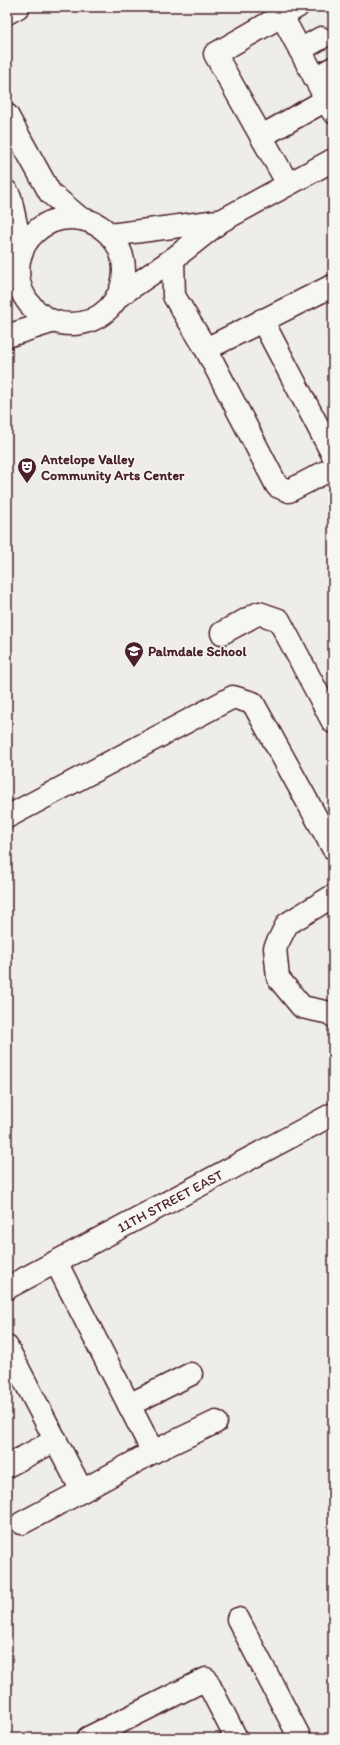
<svg xmlns="http://www.w3.org/2000/svg" width="340" height="1745" viewBox="0 0 340 1745" font-family="Itim,sans-serif">
	<style>
		.lines { fill: none; stroke-linecap: round; stroke-linejoin: round }
		.minor-casing { stroke: #4a1f2b; stroke-width: 25 }
		.major-casing { stroke: #4a1f2b; stroke-width: 25 }
		.minor { stroke: #f6f6f2; stroke-width: 22 }
		.major { stroke: #f6f6f2; stroke-width: 22 }
		.labels { text-anchor: middle; dominant-baseline: central; stroke-width: 3; stroke-linejoin: round; paint-order: stroke }
		.poi-label { font-size: 14px; font-weight: bold; fill: #4a1f2b; stroke: #f6f6f2; text-anchor: start }
		.street-label { font-size: 14px; fill: #4a1f2b; stroke: #f6f6f2 }
	</style>
	<rect width="100%" height="100%" fill="#efedea"/>
	<filter id="ink" filterUnits="userSpaceOnUse"><feTurbulence type="fractalNoise" baseFrequency=".025" numOctaves="2"/><feDisplacementMap in="SourceGraphic" scale="8" xChannelSelector="R" yChannelSelector="G"/><feConvolveMatrix kernelMatrix="1 2 1 2 8 2 1 2 1" color-interpolation-filters="sRGB"/></filter>
	<g filter="url(#ink)">
		<g class="lines">
			<defs>
				<g id="minor">
					<path d="M7,13L18,7"/>
					<path d="M282,16L333,112"/>
					<path d="M300,50L321,38"/>
					<path d="M315,78L333,68"/>
					<path d="M7,115L50,193L81,219"/>
					<path d="M262,136L333,96"/>
					<path d="M288,184L215,54L297,7"/>
					<path d="M7,192L10,197L22,252"/>
					<path d="M173,259L174,296L206,349L277,486L289,491L333,468"/>
					<path d="M262,320L333,455"/>
					<path d="M206,349L330,287"/>
					<path d="M222,633L259,613L279,620L333,722"/>
					<path d="M7,817L233,697L253,703L333,848"/>
					<path d="M333,896L287,924L275,948L278,978L302,1007L330,1013L333,1016"/>
					<path id="s1" d="M7,1288L333,1114"/>
					<path d="M7,1347L82,1491L153,1452L56,1262"/>
					<path d="M129,1405L191,1374"/>
					<path d="M153,1452L216,1422"/>
					<path d="M7,1466L56,1440"/>
					<path d="M22,1523L82,1491"/>
					<path d="M238,1619L300,1738"/>
					<path d="M88,1738L206,1679L236,1738"/>
				</g>
				<path id="major" d="M18 271a53 53 0 1 1 106 0a53 53 0 1 1-106 0Z
					M110,235L218,221
					M116,298L173,259L221,221L333,160
					M7,336L51,322"/>
			</defs>
			<!-- minor casing -->
			<use href="#minor" class="minor-casing"/>
			<!-- major casing -->
			<use href="#major" class="major-casing"/>
			<!-- minor -->
			<use href="#minor" class="minor"/>
			<!-- major -->
			<use href="#major" class="major"/>
		</g>
	</g>
	<!-- icons -->
	<defs>
		<symbol id="theatre-pin" viewBox="-11 -11 22 30"><path d="M0 17L-7.5 6A9.5 9.5 0 1 1 7.5 6Z" fill="#4a1f2b" stroke="#f6f6f2"/><path d="M-5-5.5Q0-4 5-5.5V0Q5 5 0 6Q-5 5-5 0ZM-3.3-2.5H-1v1.5H-3.3ZM1-2.5H3.3v1.5H1ZM-2.8 1Q0 5.5 2.8 1Z" fill="#fff"/></symbol>
		<symbol id="school-pin" viewBox="-11 -11 22 30"><path d="M0 17L-7.5 6A9.5 9.5 0 1 1 7.5 6Z" fill="#4a1f2b" stroke="#f6f6f2"/><path d="M0-5L7-2L0 1L-7-2ZM-4 1L0 2.5L4 1V4Q0 6-4 4Z" fill="#fff"/></symbol>
	</defs>
	<g fill-rule="evenodd">
		<use href="#theatre-pin" x="16" y="456" width="22" height="30"/>
		<use href="#school-pin" x="123" y="640" width="22" height="30"/>
	</g>
	<g class="labels">
		<!-- poi labels -->
		<g class="poi-label">
			<text x="41" y="459">Antelope Valley<tspan x="41" dy="16">Community Arts Center</tspan></text>
			<text x="148" y="651">Palmdale School</text>
		</g>
		<!-- street labels -->
		<g class="street-label">
			<text stroke="none"><textPath href="#s1" startOffset="185">11TH STREET EAST</textPath></text>
		</g>
	</g>
	<!-- margin -->
	<rect width="340" height="1745" fill="none" stroke="#f6f6f2" stroke-width="24"/>
	<rect x="12" y="12" width="316" height="1721" fill="none" stroke="#4a1f2b" stroke-width="1.5" filter="url(#ink)"/>
</svg>
